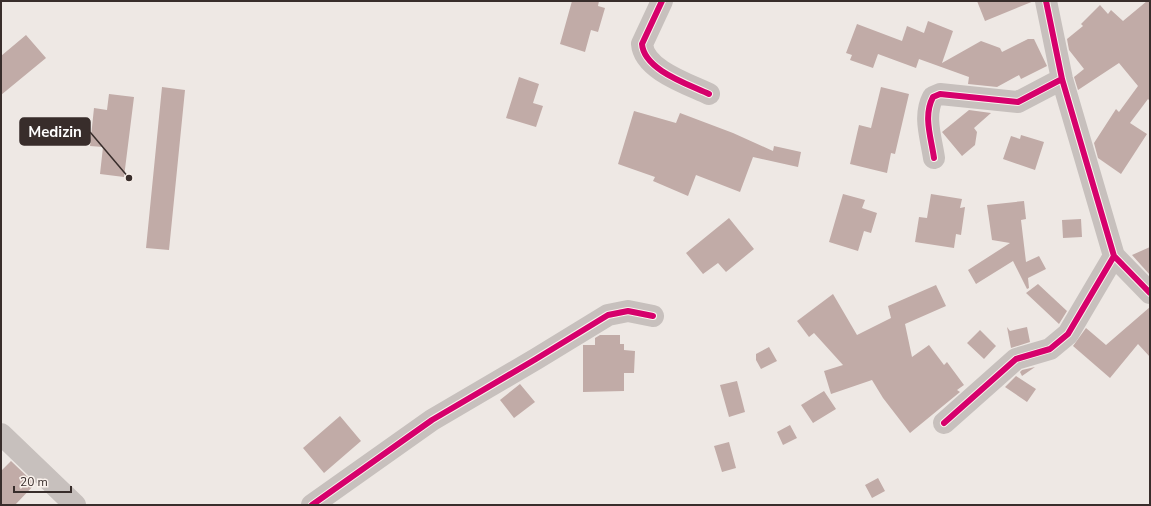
<svg xmlns="http://www.w3.org/2000/svg" width="1151" height="506" viewBox="0 0 1151 506" font-family="'Nunito Sans',sans-serif">
	<style>
		.building { fill: #c1aba7 }
		.lines { fill: none; stroke-linecap: round; stroke-linejoin: round }
		.minor { stroke: #c7c0bd; stroke-width: 22 }
		.cycleway-casing { stroke: #faf2ed; stroke-width: 8 }
		.cycleway { stroke: #d6006c; stroke-width: 6 }
		.leader { fill: none; stroke: #382d2b; stroke-width: 1.5 }
		.callout-dot { fill: #382d2b; stroke: #faf2ed; stroke-width: 1.5 }
		.callout { fill: #382d2b; stroke: #382d2b; stroke-width: 1.5 }
		.callout-label { font-size: 15px; text-anchor: middle; font-weight: bold; fill: #fff }
	</style>
	<rect width="100%" height="100%" fill="#eee8e4"/>
	<!-- building -->
	<path class="building" d="M572,1H599L598,6L605,8L598,32L591,30L585,52L560,44Z
		M977,1H1034L985,21Z
		M1147,1H1150V101L1148,99L1130,123L1147,134L1121,174L1098,158L1094,143L1116,109L1119,112L1138,86L1119,63L1078,90L1074,77L1084,69L1069,50L1067,39L1083,26L1081,24L1100,5L1108,14L1111,10L1123,21Z
		M928,21L953,31L942,63L981,41L1000,48L1002,52L1028,39H1034L1047,66L1021,79L1019,75L997,87L968,84L969,77L919,59L916,68L878,54L873,68L850,60L852,55L846,53L857,24L902,41L907,26L924,33Z
		M26,35L46,58L1,95V56Z
		M519,77L539,84L533,103L543,106L536,127L506,118Z
		M162,87L185,90L169,250L146,248Z
		M881,87L909,94L895,154L891,153L887,173L850,164L859,125L871,128Z
		M109,94L134,97L124,177L100,174L103,147L90,146L94,108L107,110Z
		M969,110L991,113L974,128L977,132L975,145L962,156L942,132Z
		M634,111L676,123L680,113L733,133L773,151L774,146L801,152L798,167L753,157L740,192L696,175L688,196L653,181L655,177L618,164Z
		M1021,135L1044,142L1035,170L1003,159L1011,136L1020,139Z
		M843,194L865,200L862,208L877,213L871,233L864,231L858,251L829,242Z
		M931,194L962,199L960,208L965,207L961,235L956,234L954,248L915,242L919,217L927,218Z
		M1024,201L1026,219L1021,220L1026,262L1039,256L1046,269L1028,278L1029,288L1027,289L1013,261L976,284L968,270L1010,243L992,240L987,205Z
		M729,218L754,249L726,272L718,263L703,274L686,253Z
		M1081,219L1082,237L1063,238L1062,220Z
		M1150,247V275L1132,255Z
		M1038,284L1067,311L1059,324L1026,293Z
		M936,285L946,306L905,324L912,357L929,345L944,365L947,362L964,385L957,390L960,392L910,433L883,398L872,380L831,394L824,371L843,365L814,333L809,337L797,321L833,294L857,335L891,318L888,306Z
		M1150,307V357L1138,344L1110,378L1073,346L1086,328L1106,345Z
		M1007,327L1010,331L1027,327L1030,342L1011,348Z
		M980,330L996,346L984,359L967,343Z
		M600,335H620V344H624V350L635,351L634,373H624V391L583,392V345H595V338Z
		M769,347L777,361L761,369L756,360V354Z
		M1035,367L1022,376L1020,372L1022,370Z
		M1016,376L1036,389L1027,402L1005,387Z
		M737,381L745,412L729,417L720,385Z
		M520,384L535,402L514,418L500,400Z
		M824,391L836,409L813,423L801,405Z
		M340,416L361,441L324,473L303,448Z
		M790,425L797,438L783,445L777,432Z
		M729,442L736,468L722,472L714,446Z
		M11,461L35,484L15,505H1V471Z
		M878,478L885,491L872,498L865,485Z"/>
	<g class="lines">
		<!-- minor -->
		<path class="minor" d="M662,1L642,44C644,70 688,84 709,94
			M1046,1L1062,79L1114,256L1150,293
			M934,158C931,137 923,116 933,97L940,94L1018,102L1062,79
			M944,423L1016,359L1050,349L1068,334L1114,256
			M1,434L75,505
			M312,505L432,420L536,359L608,315L628,311L653,316"/>
		<defs>
			<path id="cycleway" d="M662,1L642,44C644,70 688,84 709,94
				M1046,1L1062,79L1114,256L1150,293
				M934,158C931,137 923,116 933,97L940,94L1018,102L1062,79
				M944,423L1016,359L1050,349L1068,334L1114,256
				M312,505L432,420L536,359L608,315L628,311L653,316"/>
		</defs>
		<!-- cycleway casing -->
		<use href="#cycleway" class="cycleway-casing"/>
		<!-- cycleway -->
		<use href="#cycleway" class="cycleway"/>
	</g>
	<!-- callouts -->
	<path class="leader" d="M129 178L90 132"/>
	<circle class="callout-dot" cx="129" cy="178" r="4"/>
	<rect class="callout" x="20" y="118" width="70" height="27" rx="4"/>
	<g class="callout-label">
		<text x="55" y="137">Medizin</text>
	</g>
	<!-- border -->
	<rect width="1151" height="506" fill="none" stroke="#382d2b" stroke-width="4"/>
	<!-- scale -->
	<path d="M14 486v6h57v-6" fill="none" stroke="#382d2b" stroke-width="2"/>
	<text x="20" y="486" font-size="12" fill="#382d2b" stroke="#faf2ed" stroke-width="3" paint-order="stroke">20 m</text>
</svg>
